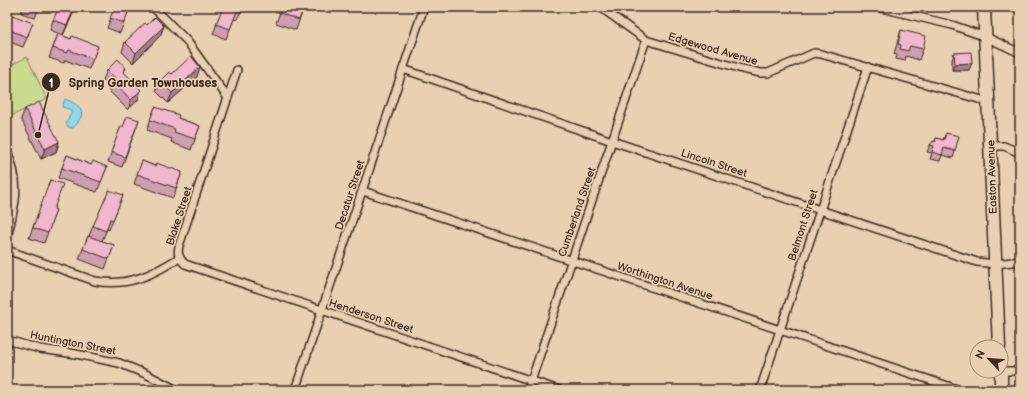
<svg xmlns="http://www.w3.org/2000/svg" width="1027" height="397" viewBox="0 0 1027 397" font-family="'Balsamiq Sans',sans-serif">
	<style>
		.green { fill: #cada8e; stroke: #828256 }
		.water { fill: #8cd9eb; stroke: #6c9399 }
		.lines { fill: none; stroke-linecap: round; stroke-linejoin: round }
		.street-casing { stroke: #3b2a1e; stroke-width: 10 }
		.primary-casing { stroke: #3b2a1e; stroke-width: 15 }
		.street { stroke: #ead0b2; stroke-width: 7 }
		.primary { stroke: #ead0b2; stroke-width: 12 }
		.wall { fill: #ce9eb1; stroke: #3b2a1e }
		.shaded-wall { fill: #a78190; stroke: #3b2a1e }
		.building { fill: #efb8ce; stroke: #3b2a1e }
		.labels { text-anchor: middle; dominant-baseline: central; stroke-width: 3.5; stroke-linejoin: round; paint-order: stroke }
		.street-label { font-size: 11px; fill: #3b2a1e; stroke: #ead0b2 }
		.leader { fill: none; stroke: #3b2a1e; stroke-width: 1.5 }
		.callout-dot { fill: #3b2a1e; stroke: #ead0b2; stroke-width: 1.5 }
		.mark-label { font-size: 12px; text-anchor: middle; font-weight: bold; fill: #fff }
		.callout-label { font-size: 12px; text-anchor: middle; font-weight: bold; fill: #3b2a1e; stroke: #ead0b2; stroke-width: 3.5; stroke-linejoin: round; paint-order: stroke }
	</style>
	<rect width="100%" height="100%" fill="#ead0b2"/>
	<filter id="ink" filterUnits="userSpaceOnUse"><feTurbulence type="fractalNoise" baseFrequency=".025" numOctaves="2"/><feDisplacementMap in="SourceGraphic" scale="8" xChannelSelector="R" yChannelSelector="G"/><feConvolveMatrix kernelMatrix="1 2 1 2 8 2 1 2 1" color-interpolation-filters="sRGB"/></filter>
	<g filter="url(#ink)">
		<!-- green -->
		<path class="green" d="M27,57L47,99L7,118V67Z"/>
		<!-- water -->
		<path class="water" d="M65,99C82,106 88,113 73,128L68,127L66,123L72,112L70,109L62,107Z"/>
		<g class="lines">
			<defs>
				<path id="street" d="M153,7L187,41L228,98
					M600,7L646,40L742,69L761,73H768L814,53L821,54L989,102
					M877,7L952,25L986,37L1020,53
					M403,69L612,141L977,262L996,264L1020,261
					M237,70L179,246C177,254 179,258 185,264L559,390
					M991,146H1004L1020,153
					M7,151C21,184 16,203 7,237
					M363,191L960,390
					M7,250L95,281C128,287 152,275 179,258
					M7,340L40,349L76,354L119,363L146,374L177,390
					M1001,371H1020
					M295,390L424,7
					M528,390L646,40
					M760,390L868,67"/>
				<path id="primary" d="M984,7L999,347
					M1001,371V390"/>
			</defs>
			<!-- street casing -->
			<use href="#street" class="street-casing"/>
			<!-- primary casing -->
			<use href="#primary" class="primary-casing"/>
			<!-- street -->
			<use href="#street" class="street"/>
			<!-- primary -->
			<use href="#primary" class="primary"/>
		</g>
		<!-- wall -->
		<path class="wall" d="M23,7H39L35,18L21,13Z
			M76,7L63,35L50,30L53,20Z
			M115,7H130L120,33L107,28Z
			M223,7H243L237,20L234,19L226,39L213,34Z
			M282,7H304L296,30L276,23Z
			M7,14L29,33L23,47L7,41Z
			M147,25L164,26L160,36L133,63L122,52L125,42Z
			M901,30L923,49L919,60L906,56L905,61L896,59L897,55L894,54L898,40Z
			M58,34L71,39L98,46L89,69L65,60L64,63L49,58Z
			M954,53L969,70H952V60Z
			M126,68L124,72L138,100L128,110L108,90L110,86L103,80L107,70Z
			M172,74L197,77L168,103L156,91L160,81Z
			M155,107L178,118L200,126L191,150L171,142L172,139L147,130Z
			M25,109L59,142L56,152L41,159L21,119Z
			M139,120L122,167L108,162L121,126L123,127Z
			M946,133L955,151L953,158L942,155L940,161L930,159L932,153L927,152L930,145L935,141L936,138L943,140Z
			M67,155L91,165L107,167L97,192L58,178Z
			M142,161L155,166L182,172L173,198L134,184Z
			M50,180L54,209L56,210L44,243L29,238Z
			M123,195L109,230L107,229L102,241L114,245L105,269L79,259L88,236H89L93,226Z"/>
		<!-- shaded-wall -->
		<path class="shaded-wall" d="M75,7H76L63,35L67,25Z
			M164,26L160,36L133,63L136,53Z
			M972,63L969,70H952L955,64Z
			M200,67L197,77L168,103L172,93Z
			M141,90L138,100L128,110L131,100Z
			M59,142L56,152L41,159L45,149Z"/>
		<!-- building -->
		<path class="building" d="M59,7H75L67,25L53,20Z
			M115,7H130L124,23L110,18Z
			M223,7H242L241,10L238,9L230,29L216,24Z
			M282,7H304L299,20L280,13Z
			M7,14V13L33,23L27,37L7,29Z
			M155,17L164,26L136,53L125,42L145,23L147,25Z
			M901,30L926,36L923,49L910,46L908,51L900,49L901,45L898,44Z
			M58,34L71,39L72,36L98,46L93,59L69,50L67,53L53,48Z
			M971,52L972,63L955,64L954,53Z
			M191,56L200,67L172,93L160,81L169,72L172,74Z
			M118,59L126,68L123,71L141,90L131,100L112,80L115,78L107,70Z
			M39,102L59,142L45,149L25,109Z
			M155,107L179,115L178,118L200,126L195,139L174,132L175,129L150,120Z
			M127,116L139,120L125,157L111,152L121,126L123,127Z
			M946,133L959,136L955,151L944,148L942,155L932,152L934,146L930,145L933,141L935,142L936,138L944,140Z
			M67,155L91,165L93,161L107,167L101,182L62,168Z
			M142,161L155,166L156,163L182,172L176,188L137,174Z
			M50,180L63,184L54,209L56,210L48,233L33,228Z
			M109,190L123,195L113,220L110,219L106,231L93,226Z
			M88,236L114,245L109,259L83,249Z"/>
	</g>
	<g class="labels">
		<!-- street labels -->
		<g class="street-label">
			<text transform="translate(713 49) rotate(16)">Edgewood Avenue</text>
			<text transform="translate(714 163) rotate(18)">Lincoln Street</text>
			<text transform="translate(992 177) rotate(-92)">Easton Avenue</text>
			<text transform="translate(350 195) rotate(-72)">Decatur Street</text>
			<text transform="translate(577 212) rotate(-71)">Cumberland Street</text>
			<text transform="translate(179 216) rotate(-72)">Blake Street</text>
			<text transform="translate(803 225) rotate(-72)">Belmont Street</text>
			<text transform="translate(665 281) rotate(18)">Worthington Avenue</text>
			<text transform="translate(371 316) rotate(18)">Henderson Street</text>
			<text transform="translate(73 343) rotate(11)">Huntington Street</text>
		</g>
	</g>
	<!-- callouts -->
	<path class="leader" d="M38 135L51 82"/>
	<g class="callout-dot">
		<circle cx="38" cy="135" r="4"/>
		<circle cx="51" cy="82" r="10"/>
	</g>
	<g class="mark-label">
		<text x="51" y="87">1</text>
	</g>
	<g class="callout-label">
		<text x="143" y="87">Spring Garden Townhouses</text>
	</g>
	<!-- margin -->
	<rect width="1027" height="397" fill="none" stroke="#ead0b2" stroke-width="24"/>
	<rect x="12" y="12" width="1003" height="373" fill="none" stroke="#3b2a1e" stroke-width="1.5" filter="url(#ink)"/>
	<!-- north arrow -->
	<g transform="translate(989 359) rotate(296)"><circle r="19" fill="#ead0b2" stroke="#a48e77"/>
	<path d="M0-3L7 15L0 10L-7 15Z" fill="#3b2a1e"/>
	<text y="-6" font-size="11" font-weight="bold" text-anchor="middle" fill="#3b2a1e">N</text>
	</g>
</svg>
